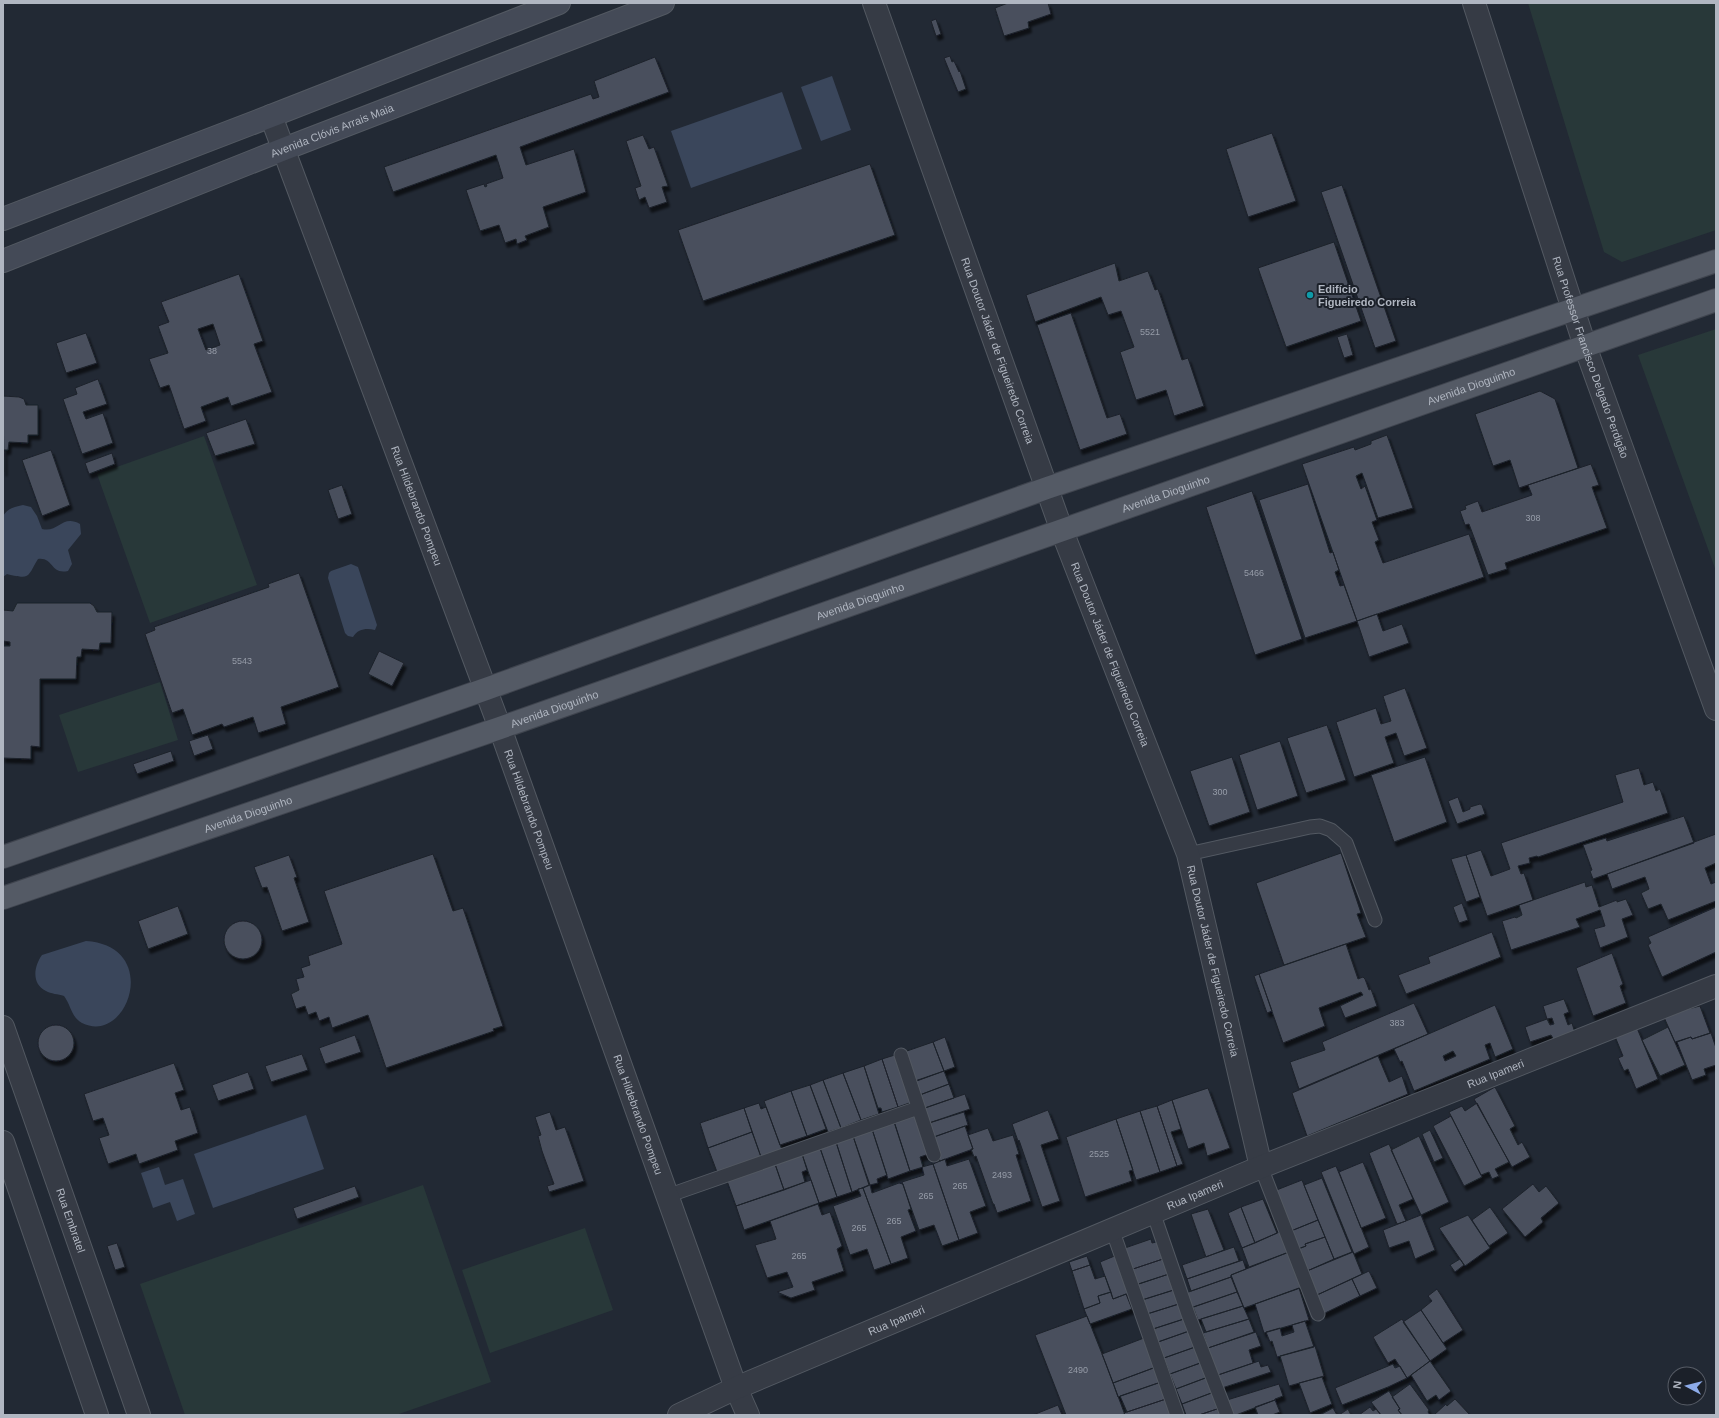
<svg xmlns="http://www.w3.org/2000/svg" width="1719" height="1418" viewBox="0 0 1719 1418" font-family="Arial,sans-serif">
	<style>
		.green { fill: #283839 }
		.water { fill: #3a465b }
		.building { fill: #49505d; stroke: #1d222b; fill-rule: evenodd; filter: url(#shadow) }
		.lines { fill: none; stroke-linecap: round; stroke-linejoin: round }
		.lane-casing { stroke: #535962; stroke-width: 15 }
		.street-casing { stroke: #535962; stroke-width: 24 }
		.secondary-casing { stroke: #535962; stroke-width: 24 }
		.primary-casing { stroke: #3f444e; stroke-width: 24 }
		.lane { stroke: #363b45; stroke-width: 13 }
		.street { stroke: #363b45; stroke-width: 22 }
		.secondary { stroke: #444a57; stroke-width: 22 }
		.primary { stroke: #545a65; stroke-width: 22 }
		.culture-dot { fill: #0f9aa8; stroke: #1b2029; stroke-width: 1.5 }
		.labels { text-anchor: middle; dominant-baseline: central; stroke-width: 4; stroke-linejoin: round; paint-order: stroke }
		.number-label { font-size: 9px; fill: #969ca8 }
		.street-label { font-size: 11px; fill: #b0b6c1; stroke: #1b2029 }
		.poi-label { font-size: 11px; font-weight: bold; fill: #b0b6c1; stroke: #1b2029; text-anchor: start }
	</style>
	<defs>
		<filter id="shadow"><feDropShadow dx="2.5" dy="4.5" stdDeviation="1" flood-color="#0009"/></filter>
	</defs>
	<rect width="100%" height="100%" fill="#222934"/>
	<!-- green -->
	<path class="green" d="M1528,3H1716V230L1622,262L1604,252Z
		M1716,329V571L1638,355Z
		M204,436L257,585L150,623L97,474Z
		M160,682L178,740L78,772L59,715Z
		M423,1185L491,1382L396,1415H185L140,1284Z
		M585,1228L613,1310L490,1353L462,1270Z"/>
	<!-- water -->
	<path class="water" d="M832,76L851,130L821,141L801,87Z
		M782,92L802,149L691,188L671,131Z
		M23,505L31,507L37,516L42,529C59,533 62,514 80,524L81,534L68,550L72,564L68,571C50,575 54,557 38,559C27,577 31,580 7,574L3,577V516C8,508 14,507 23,505Z
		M351,564L358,567L377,625L375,630C366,628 358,629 353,637L348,636L345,633L328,578L329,573L331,571Z
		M86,941C162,946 128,1046 82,1023C71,1017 71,1005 64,996C58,994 51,994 46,991C31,984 34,966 42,955Z
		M306,1115L324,1169L213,1208L194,1154Z
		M159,1167L165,1185L183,1179L195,1214L177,1221L170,1202L153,1208L141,1173Z"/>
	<!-- building -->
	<path class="building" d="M1008,3H1048L1051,14L1028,22L1029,28L1004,36L995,8Z
		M936,19L941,34L936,36L931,21Z
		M950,56L952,62L954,61L959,72L960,71L966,89L958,92L944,58Z
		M655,57L669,92L520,147L526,165L574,149L586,192L543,207L549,227L525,236L527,240L517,244L516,239L505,243L499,225L480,231L466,190L484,184L485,187L487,186L486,184L503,178L496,155L393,192L384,167L591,94L593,99L599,97L594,81Z
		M1272,133L1296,201L1248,217L1226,149Z
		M643,135L649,149L654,147L668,186L662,187L667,202L649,208L645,197L639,200L635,188L641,186L626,141Z
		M870,164L895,235L703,301L678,230Z
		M1342,185L1396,341L1375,348L1321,192Z
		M1334,242L1361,321L1286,347L1258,268Z
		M1115,263L1119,281L1148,271L1155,290L1158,289L1182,360L1188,358L1204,406L1174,416L1166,390L1136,400L1120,352L1134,347L1121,311L1108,315L1101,297L1035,322L1026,295Z
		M239,274L263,341L254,344L272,392L231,406L228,397L201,407L206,421L184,429L169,385L160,388L149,359L168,353L158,326L169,322L161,302ZM213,324L220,345L206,350L198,329Z
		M1071,313L1107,418L1120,414L1127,434L1080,450L1037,325Z
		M86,333L97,363L66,373L56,343Z
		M1347,334L1353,355L1344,358L1337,337Z
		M98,379L107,404L83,412L86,419L103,413L113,443L82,454L63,399L77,394L75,388Z
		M1540,391L1555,399L1578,468L1519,488L1510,460L1493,466L1475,414Z
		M3,396L19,397L24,399L26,405H38V435H28V443L9,442L8,450H4V472Z
		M246,419L255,444L215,456L206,433Z
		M1387,435L1413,508L1378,518L1362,473L1356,476L1361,489L1365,486L1377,520L1372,522L1379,540L1375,542L1383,563L1469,534L1484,577L1357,621L1302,464L1354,447L1355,450L1371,444V441Z
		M51,450L70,505L42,516L22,460Z
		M112,453L115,464L89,474L85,463Z
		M1591,464L1599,485L1592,487L1607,528L1505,563L1507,569L1488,575L1469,524L1465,525L1460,511L1466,509L1465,506L1478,501L1482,512L1532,495L1528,485Z
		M1308,484L1330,553L1333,552L1339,570L1335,572L1340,586L1344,585L1357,621L1305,638L1259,500Z
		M342,485L352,514L338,519L328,490Z
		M1252,491L1302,639L1255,655L1206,507Z
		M299,573L339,687L281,707L286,724L258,733L253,717L224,727L222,724L192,735L183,709L172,713L145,634L155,630L154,627L269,587L268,584Z
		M17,603H90L94,606L97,612H112L111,643H100L99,650L82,649L81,657H77L76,679H40V747L31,746V759L3,758V646H10V642L3,641V610L13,611Z
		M1377,614L1383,631L1402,624L1409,643L1369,657L1357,621Z
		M379,651L404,663L392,686L368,674Z
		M1405,688L1427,748L1404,756L1396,733L1385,737L1394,763L1354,777L1336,722L1376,708L1381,724L1391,721L1383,696Z
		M1327,725L1346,780L1306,793L1287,738Z
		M208,735L213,749L194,756L189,741Z
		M1280,741L1298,796L1257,810L1239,755Z
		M171,751L174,761L137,774L133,764Z
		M1232,757L1250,812L1209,826L1190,771Z
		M1425,757L1447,822L1394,842L1371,775Z
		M1639,768L1644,785L1653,782L1656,791L1660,789L1668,813L1538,857L1537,856L1529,858L1530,863L1518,866L1521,874L1524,873L1533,900L1487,916L1466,855L1481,850L1491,876L1510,869L1501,843L1623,802L1615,775Z
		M1458,797L1463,812L1470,809V807L1480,804L1482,805L1485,814L1457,824L1448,801Z
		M1684,816L1694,843L1593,879L1590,871L1592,870L1583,845L1606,838L1607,841Z
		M1716,834V863L1705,868L1711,884L1716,882V901L1668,920L1661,904L1648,909L1641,893L1649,889L1645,877L1612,889L1607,874Z
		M1341,853L1361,913L1357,914L1366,937L1284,965L1256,883Z
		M433,854L453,911L463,908L503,1026L493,1029L494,1031L386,1068L368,1015L332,1028L329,1017L319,1021L316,1012L308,1015L305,1006L296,1009L291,994L299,990L296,979L304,977L301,968L310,965L308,956L342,944L324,891Z
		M289,855L297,877L294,878L309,922L282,931L267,887L262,888L254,867Z
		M1466,855L1480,897L1466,902L1451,859Z
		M1585,882L1586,887L1592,885L1599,907L1617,900V902L1626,899L1633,915L1622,919L1628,937L1600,948L1594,929L1605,926L1600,910L1576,919L1580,927L1511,950L1502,921L1515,917L1516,918L1522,915L1519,905Z
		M1462,903L1468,920L1459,923L1453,907Z
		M178,906L188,934L148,949L138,921Z
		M1716,907V952L1662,977L1648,945L1651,943L1648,937Z
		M224 940a19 19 0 1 1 38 0a19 19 0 1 1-38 0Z
		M1492,932L1501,957L1406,994L1398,975L1430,963L1428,957Z
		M1346,944L1358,979L1363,977L1365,979L1369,990L1371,989L1377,1006L1345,1018L1340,1006L1363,995L1361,992L1319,1008L1325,1026L1283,1043L1259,974Z
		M1612,953L1623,984L1620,986L1626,1003L1593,1016L1576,968Z
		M1259,974L1272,1011L1267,1013L1254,976Z
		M1564,999L1569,1012L1564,1014L1568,1025L1572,1023L1575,1033L1554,1040L1551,1035L1530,1042L1525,1027L1547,1019L1543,1006ZM1552,1018L1554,1024L1550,1025L1547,1019Z
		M1414,1003L1428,1034L1299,1089L1290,1062L1325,1050L1322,1042Z
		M1495,1005L1513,1049L1495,1057L1490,1043L1485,1045L1490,1059L1414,1091L1402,1061L1400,1062L1394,1049ZM1453,1051L1456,1056L1445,1061L1443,1056Z
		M1700,1006L1710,1033L1692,1039L1691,1037L1675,1042L1663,1015Z
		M38 1043a18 18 0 1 1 36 0a18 18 0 1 1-36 0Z
		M1668,1027L1685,1065L1660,1076L1642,1040Z
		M1637,1028L1658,1079L1636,1089L1628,1069L1624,1071L1618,1058L1623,1056L1614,1034Z
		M1711,1033L1716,1048V1065L1704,1069L1706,1075L1692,1080L1677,1042L1691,1037L1692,1039Z
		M355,1035L361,1052L325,1064L319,1048Z
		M945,1037L955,1067L944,1071L933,1042Z
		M933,1042L944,1071L914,1082L904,1052Z
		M302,1054L308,1070L271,1082L265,1066Z
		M898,1054L915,1101L898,1107L882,1059Z
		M1378,1056L1389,1082L1402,1076L1408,1094L1307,1136L1292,1093Z
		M882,1059L898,1107L882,1112L881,1108H878L864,1066Z
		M174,1063L184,1090L175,1093L181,1110L190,1107L198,1133L175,1141L178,1150L139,1164L136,1154L108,1164L99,1138L109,1135L103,1118L93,1121L84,1094Z
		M864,1066L879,1114L861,1120L843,1073Z
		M944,1071L949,1084L917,1096L912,1082Z
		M248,1072L254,1089L218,1101L212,1085Z
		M843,1073L861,1120L841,1128L823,1080Z
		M823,1080L841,1128L828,1132L810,1085Z
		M949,1084L954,1098L922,1109L917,1096Z
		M810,1085L826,1129L807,1136L791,1091Z
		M1495,1087L1515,1126L1510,1129L1518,1145L1522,1142L1530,1157L1512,1167L1474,1099Z
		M1208,1088L1230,1148L1207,1156L1204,1143L1188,1149L1172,1100Z
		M791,1091L807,1136L780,1145L764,1101Z
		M965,1094L970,1109L926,1124L922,1109Z
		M1172,1100L1181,1129L1171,1132L1183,1164L1177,1166L1157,1106Z
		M759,1103L761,1109L766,1107L782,1150L761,1157L744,1108Z
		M1477,1103L1509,1162L1495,1169L1499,1176L1492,1179L1489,1172L1481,1175L1449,1112L1462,1106L1465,1111Z
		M1157,1106L1177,1166L1160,1172L1140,1111Z
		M744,1108L752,1132L708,1148L700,1123Z
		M1048,1110L1059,1139L1041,1145L1060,1201L1042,1207L1019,1140L1018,1141L1012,1124Z
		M1140,1111L1160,1172L1136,1180L1116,1119Z
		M550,1112L556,1130L565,1127L584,1181L549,1192L547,1186L554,1184L542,1151L538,1136L541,1135L535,1117Z
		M964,1112L968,1125L931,1138L926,1124Z
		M918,1113L932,1153L920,1157L923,1167L910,1171L894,1121Z
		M1451,1116L1482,1177L1464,1186L1433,1126Z
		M893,1119L910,1171L888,1179L872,1129Z
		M1116,1119L1133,1170L1129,1171L1132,1181L1085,1197L1066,1137Z
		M965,1126L973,1149L940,1161L931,1138Z
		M988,1128L993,1141L1013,1135L1019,1154L1016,1155L1031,1201L997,1213L994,1204H993L976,1156L974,1157L971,1149H973L968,1135Z
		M872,1129L887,1175L877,1179L878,1183L870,1185L853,1136Z
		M1430,1130L1443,1158L1434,1162L1422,1134Z
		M752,1132L761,1157L717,1172L708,1148Z
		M853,1136L869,1185L852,1192L836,1142Z
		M1419,1136L1449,1202L1421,1215L1391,1150Z
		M836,1142L852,1192L837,1197L820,1148Z
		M1389,1144L1413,1199L1399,1205L1406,1221L1397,1224L1369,1153Z
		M820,1148L837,1197L819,1203L802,1154Z
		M802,1154L807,1170L802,1172L805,1182L784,1190L775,1164Z
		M945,1159L947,1166L969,1159L986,1206L970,1212L978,1233L959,1240L933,1164Z
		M774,1161L784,1190L736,1206L726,1178Z
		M1363,1162L1386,1218L1361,1228L1339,1172Z
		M933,1164L959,1240L942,1246L934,1225L919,1230L902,1182L924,1175L922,1167Z
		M1336,1166L1369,1247L1354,1254L1321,1172Z
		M1322,1178L1352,1252L1334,1259L1304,1185Z
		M811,1180L819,1203L744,1230L736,1206Z
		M1302,1180L1318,1220L1291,1231L1274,1191Z
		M899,1183L903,1184L911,1209L908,1210L916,1231L901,1237L908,1258L891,1264L863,1188L870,1185L872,1193Z
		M1533,1184L1539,1192L1546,1186L1559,1203L1541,1218L1543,1222L1525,1237L1502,1209Z
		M355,1186L359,1197L297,1219L293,1208Z
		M863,1188L891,1264L874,1270L867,1249L850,1255L833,1206L861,1196L858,1189Z
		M1263,1199L1277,1233L1255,1243L1241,1207Z
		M818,1204L822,1215L830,1212L842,1246L837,1249L844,1271L812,1282L815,1290L791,1298L777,1292L793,1287L787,1272L767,1278L755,1245L776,1239L770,1221Z
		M1241,1207L1255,1243L1242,1248L1228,1213Z
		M1490,1207L1508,1233L1489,1246L1472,1220Z
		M1208,1209L1224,1250L1206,1257L1191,1214Z
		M1421,1215L1435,1250L1415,1259L1409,1241L1389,1248L1383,1230Z
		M1468,1215L1490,1248L1465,1266L1439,1228Z
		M1318,1220L1325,1237L1305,1244L1306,1246L1298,1249L1291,1231Z
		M1282,1231L1289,1252L1249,1267L1242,1248Z
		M1325,1237L1334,1259L1307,1271L1298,1249L1306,1246L1305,1244Z
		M1151,1239L1152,1243L1160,1241L1166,1258L1130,1270L1122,1249Z
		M117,1243L125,1267L115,1270L107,1246Z
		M1234,1247L1239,1261L1187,1279L1182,1265Z
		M1289,1252L1303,1287L1244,1308L1231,1275Z
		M1353,1252L1362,1274L1317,1295L1307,1271Z
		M1117,1255L1129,1293L1113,1299L1100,1262Z
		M1087,1256L1090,1265L1072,1271L1069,1262Z
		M1166,1258L1172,1273L1135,1285L1130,1270Z
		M1460,1259L1464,1265L1455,1272L1450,1265Z
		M1243,1260L1246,1269L1231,1275V1277L1191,1291L1187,1279Z
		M1090,1265L1095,1279L1105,1276L1111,1292L1098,1296L1100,1303L1084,1309L1072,1271Z
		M1369,1271L1377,1288L1360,1296L1352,1279Z
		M1172,1273L1177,1289L1142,1300L1136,1285Z
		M1231,1277L1237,1292L1188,1309L1183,1294Z
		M1352,1279L1360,1296L1323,1314L1317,1295Z
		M1299,1288L1309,1320L1264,1333L1255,1304Z
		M1177,1289L1182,1303L1147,1314L1142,1300Z
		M1437,1289L1463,1330L1443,1343L1421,1310L1432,1301L1428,1296Z
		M1111,1292L1113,1299L1126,1294L1132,1309L1090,1324L1084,1309L1100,1303L1098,1296Z
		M1237,1292L1243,1306L1198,1320L1193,1307Z
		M1182,1303L1187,1318L1153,1329L1147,1314Z
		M1243,1306L1249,1319L1206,1332L1201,1319Z
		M1421,1310L1447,1349L1430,1361L1403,1322Z
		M1087,1316L1106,1364L1125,1415H1066L1035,1335Z
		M1187,1318L1192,1330L1158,1342L1153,1329Z
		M1249,1319L1254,1332L1208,1348L1203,1333Z
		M1402,1319L1430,1361L1407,1378L1395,1359L1388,1363L1373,1337Z
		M1305,1321L1314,1347L1277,1357L1272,1341L1270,1342L1266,1332L1280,1328L1282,1336L1294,1332L1292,1325Z
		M1192,1330L1198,1346L1164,1358L1158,1342Z
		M1256,1332L1261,1346L1249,1350L1253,1363L1218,1375L1208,1348Z
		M1144,1338L1156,1367L1113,1383L1102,1354Z
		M1198,1346L1203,1362L1170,1374L1164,1358Z
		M1315,1346L1324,1376L1289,1386L1280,1356Z
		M1259,1361L1261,1367L1268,1365L1271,1372L1222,1388L1218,1375Z
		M1430,1361L1451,1391L1439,1400L1436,1395L1427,1401L1411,1375Z
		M1203,1362L1208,1377L1176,1389L1170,1374Z
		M1393,1364L1395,1368L1400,1366L1407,1378L1388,1387L1342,1405L1335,1388Z
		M1156,1367L1161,1382L1118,1397L1113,1383Z
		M1208,1377L1214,1392L1182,1404L1176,1389Z
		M1322,1377L1332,1404L1310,1413L1299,1383Z
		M1161,1382L1166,1399L1127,1412L1120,1396Z
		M1279,1384L1283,1396L1275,1399V1400L1236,1415H1232L1227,1400Z
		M1410,1384L1429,1410L1428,1412L1430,1415H1402L1398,1410L1400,1409L1392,1397Z
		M1389,1391L1400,1409L1398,1410L1402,1415H1381L1371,1402Z
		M1214,1392L1220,1408L1199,1415H1186L1182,1404Z
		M1166,1399L1171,1415H1125L1124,1413Z
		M1455,1399L1470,1415H1434L1446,1404L1447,1406Z
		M1275,1400L1280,1412L1272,1415H1258L1255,1407Z
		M1058,1405L1062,1415H1033Z
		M1370,1407L1373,1411L1376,1409L1381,1415H1359Z
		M1220,1408L1223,1415H1199Z
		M1333,1408L1337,1415H1320Z
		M1348,1409L1351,1415H1339Z"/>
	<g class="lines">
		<defs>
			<path id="lane" d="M1188,854L1310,827L1320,826L1331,830L1346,843L1375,920
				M901,1055L934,1155
				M1261,1167L1318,1314
				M667,1196L918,1108
				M1153,1212L1188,1314L1227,1415
				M1112,1229L1177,1415"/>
			<g id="street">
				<path id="s1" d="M874,3L1062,531L1188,854L1261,1167"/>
				<path id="s2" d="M1474,3L1585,346L1716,709"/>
				<path id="s3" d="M271,116L500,728L736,1388L748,1415"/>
				<path id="s4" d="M3,1027L139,1415"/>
				<path d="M3,1142L97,1415"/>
				<path id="s5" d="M679,1415L736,1388L1261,1167L1716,986"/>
			</g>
			<g id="secondary">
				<path d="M3,219L271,116L559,3"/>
				<path id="s6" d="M3,261L284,149L663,3"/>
			</g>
			<g id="primary">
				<path d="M3,857L486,689L1047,488L1716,261"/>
				<path id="s7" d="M3,898L500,728L1716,300"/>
			</g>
		</defs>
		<!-- lane casing -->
		<use href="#lane" class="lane-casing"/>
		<!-- street casing -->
		<use href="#street" class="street-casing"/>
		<!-- secondary casing -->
		<use href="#secondary" class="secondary-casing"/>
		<!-- primary casing -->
		<use href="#primary" class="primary-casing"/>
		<!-- lane -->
		<use href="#lane" class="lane"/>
		<!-- street -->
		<use href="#street" class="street"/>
		<!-- secondary -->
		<use href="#secondary" class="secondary"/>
		<!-- primary -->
		<use href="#primary" class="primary"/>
	</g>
	<!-- markers -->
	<circle class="culture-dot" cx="1310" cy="295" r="4"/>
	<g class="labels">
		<!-- number labels -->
		<g class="number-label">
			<text x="1150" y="332">5521</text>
			<text x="212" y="351">38</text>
			<text x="1533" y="518">308</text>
			<text x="1254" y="573">5466</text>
			<text x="242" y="661">5543</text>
			<text x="1220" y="792">300</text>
			<text x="1397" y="1023">383</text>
			<text x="1099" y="1154">2525</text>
			<text x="1002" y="1175">2493</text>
			<text x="960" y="1186">265</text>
			<text x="926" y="1196">265</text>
			<text x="894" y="1221">265</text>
			<text x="859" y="1228">265</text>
			<text x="799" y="1256">265</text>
			<text x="1078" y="1370">2490</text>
		</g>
		<!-- street labels -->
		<g class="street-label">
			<text stroke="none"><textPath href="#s6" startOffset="354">Avenida Clóvis Arrais Maia</textPath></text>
			<text stroke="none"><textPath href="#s1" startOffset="369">Rua Doutor Jáder de Figueiredo Correia</textPath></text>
			<text stroke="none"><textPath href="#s2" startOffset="373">Rua Professor Francisco Delgado Perdigão</textPath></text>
			<text stroke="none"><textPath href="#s7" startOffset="1555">Avenida Dioguinho</textPath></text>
			<text stroke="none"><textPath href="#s7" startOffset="1231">Avenida Dioguinho</textPath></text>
			<text stroke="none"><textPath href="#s3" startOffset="416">Rua Hildebrando Pompeu</textPath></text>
			<text stroke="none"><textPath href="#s7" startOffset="907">Avenida Dioguinho</textPath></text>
			<text stroke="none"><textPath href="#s1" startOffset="693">Rua Doutor Jáder de Figueiredo Correia</textPath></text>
			<text stroke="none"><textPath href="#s7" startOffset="583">Avenida Dioguinho</textPath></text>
			<text stroke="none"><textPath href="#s3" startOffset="740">Rua Hildebrando Pompeu</textPath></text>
			<text stroke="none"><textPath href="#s7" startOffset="259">Avenida Dioguinho</textPath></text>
			<text stroke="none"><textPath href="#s1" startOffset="1017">Rua Doutor Jáder de Figueiredo Correia</textPath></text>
			<text stroke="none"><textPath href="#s5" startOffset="885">Rua Ipameri</textPath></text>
			<text stroke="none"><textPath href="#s3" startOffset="1064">Rua Hildebrando Pompeu</textPath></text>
			<text stroke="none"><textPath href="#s5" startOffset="561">Rua Ipameri</textPath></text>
			<text stroke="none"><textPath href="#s4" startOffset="205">Rua Embratel</textPath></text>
			<text stroke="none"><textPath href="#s5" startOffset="237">Rua Ipameri</textPath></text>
		</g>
		<!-- poi labels -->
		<g class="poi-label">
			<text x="1318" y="289">Edifício<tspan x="1318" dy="13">Figueiredo Correia</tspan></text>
		</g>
	</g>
	<!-- border -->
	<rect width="1719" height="1418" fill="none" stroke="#b0b6c1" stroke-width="8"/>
	<!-- north arrow -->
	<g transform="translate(1687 1386) rotate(277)"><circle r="19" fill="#1b2029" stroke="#575c66"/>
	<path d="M0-3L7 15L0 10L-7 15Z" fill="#8dabe9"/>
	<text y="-6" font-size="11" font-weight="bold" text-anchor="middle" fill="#b0b6c1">N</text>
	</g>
</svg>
